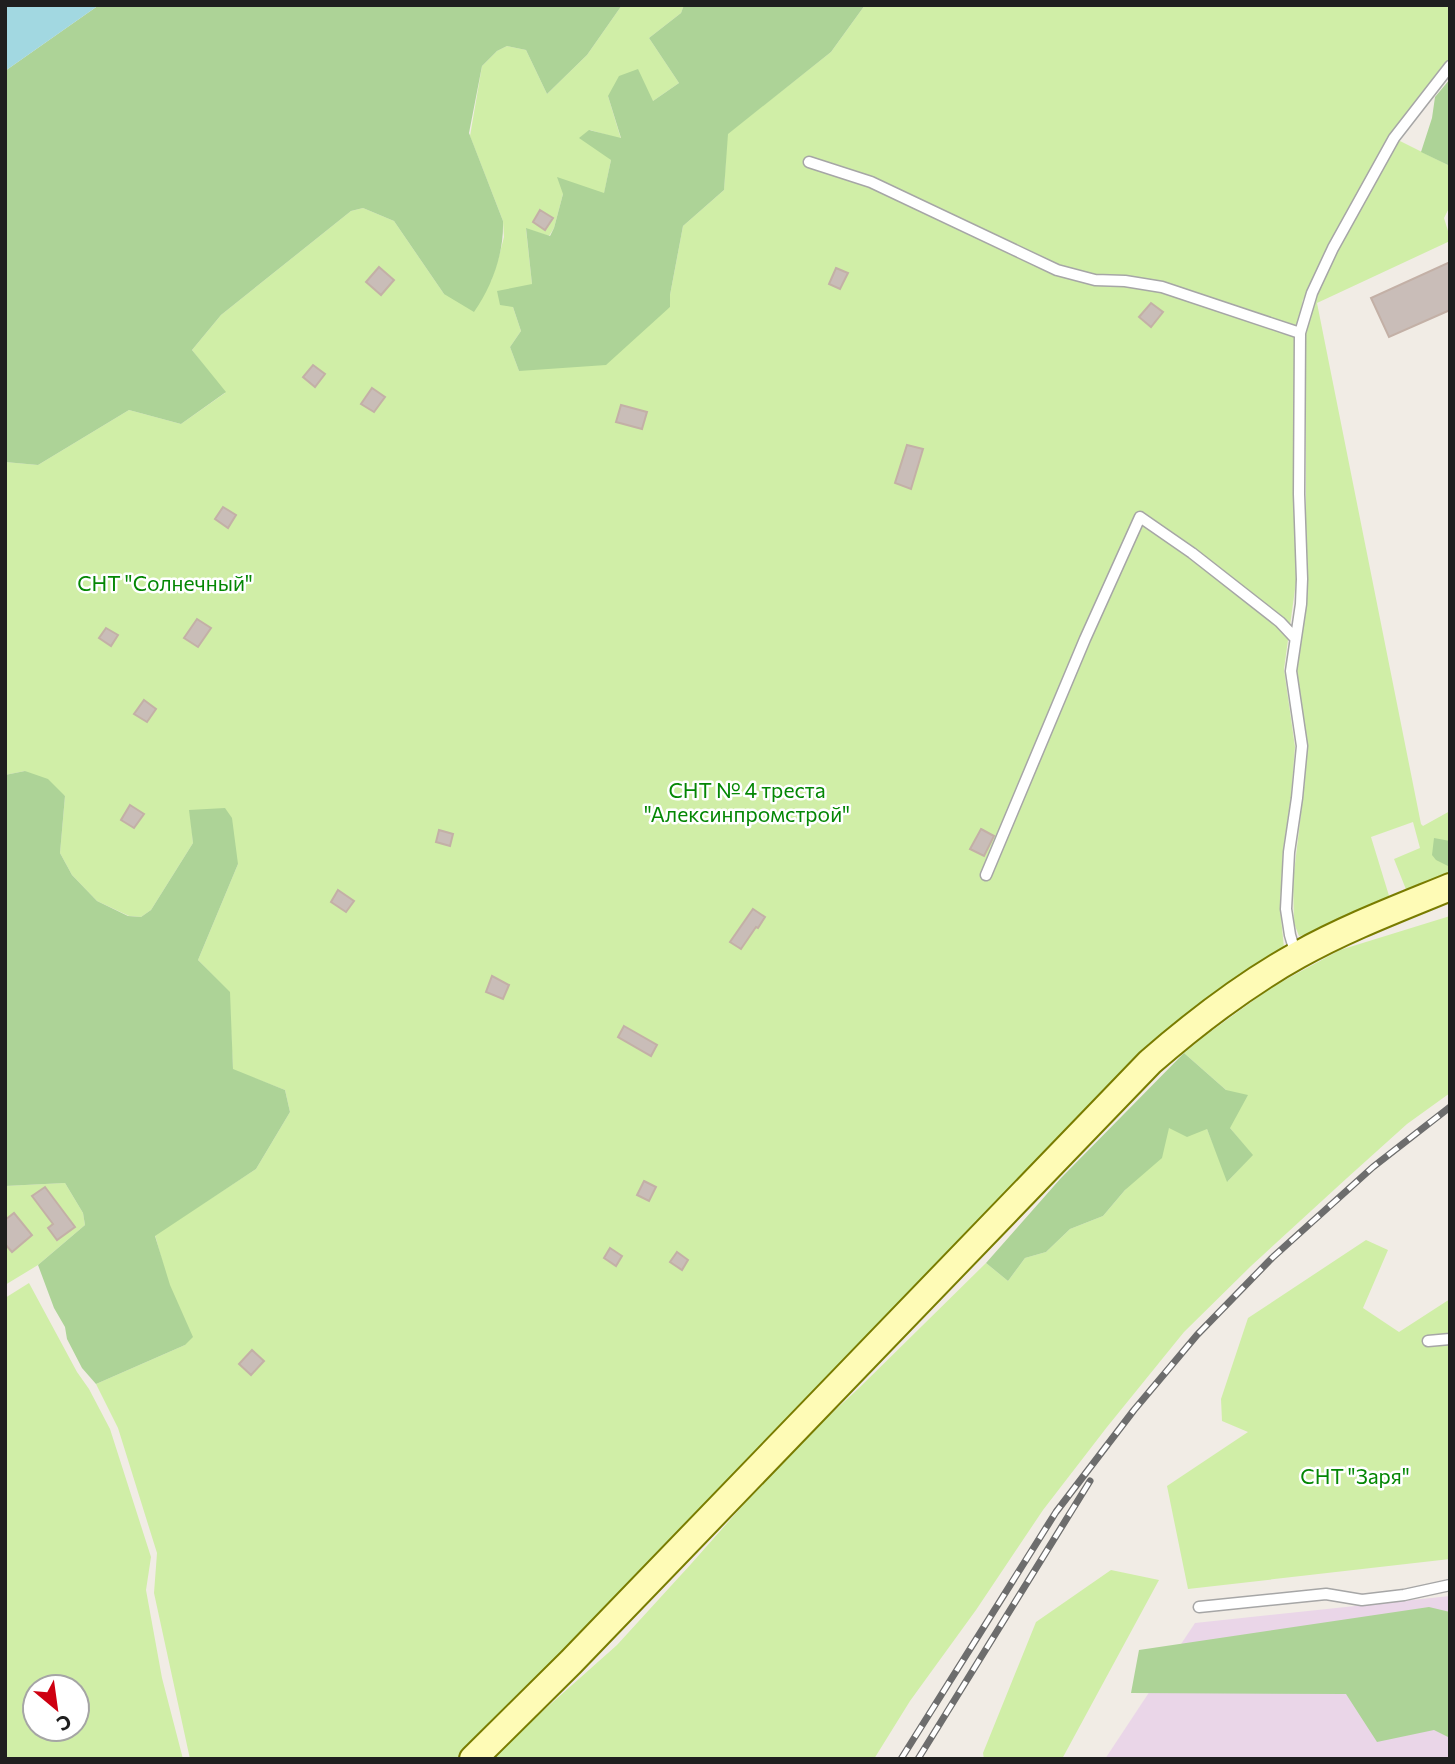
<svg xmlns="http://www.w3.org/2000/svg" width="1455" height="1764" viewBox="0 0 1455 1764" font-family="Commissioner,sans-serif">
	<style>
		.industrial { fill: #ead6e8 }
		.grass { fill: #d0eea7; fill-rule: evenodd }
		.forest { fill: #add397 }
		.water { fill: #a2d8e1 }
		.building { fill: #c9bdb8; stroke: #c3b0a6; stroke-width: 2 }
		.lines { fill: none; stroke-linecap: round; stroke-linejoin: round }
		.lane-casing { stroke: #a6a6a6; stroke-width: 13 }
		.secondary-casing { stroke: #797c00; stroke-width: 30 }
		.lane { stroke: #fff; stroke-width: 10 }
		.secondary { stroke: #fefbb6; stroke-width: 26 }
		.rail-casing { stroke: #6d6d6d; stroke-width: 7 }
		.rail { stroke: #fff; stroke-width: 4.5; stroke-dasharray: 13; stroke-linecap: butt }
		.labels { text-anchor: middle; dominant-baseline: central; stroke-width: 5; stroke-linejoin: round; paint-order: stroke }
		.park-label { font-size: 21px; fill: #048704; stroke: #fff }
	</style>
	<rect width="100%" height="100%" fill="#f1ece5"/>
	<!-- industrial -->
	<path class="industrial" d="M1450,1596V1759H1105L1195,1623Z"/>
	<!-- grass -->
	<path class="grass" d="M622,5H684L681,13L649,38L679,83L653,101L608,96L621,139L590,130L611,160L604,194H563L554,228L549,236L526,229L532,284L513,307L521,331L510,347L519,371L670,307V295L683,226L724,190L727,134L831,52L865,5H1450V60L1424,92L1394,138L1450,166V206L1444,218L1448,231L1450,230V241L1317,303L1421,824L1423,826L1450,811V876L1407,892L1394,859L1420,848L1413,822L1371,837L1390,899L1310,934L1299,936L1294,923L1293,881L1305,779L1306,743L1296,671L1306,606V373L1305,333L1312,310L1311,294L1303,299L1294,344L1296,582L1284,669L1295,747L1291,797L1283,850L1280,908L1284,948L1234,980L1141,1056L1078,1117L812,1393L583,1637L456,1759H190L154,1593L157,1553L118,1428L96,1384L185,1345L155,1235L256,1169L290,1112L285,1090L233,1070L229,992L198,960L238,864L190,810L193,843L151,910L141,917L129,916L97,901L72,875L60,853L65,796L25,771L5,775V462L38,465L129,410L181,424L225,393L192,350L221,315L351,211L363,208L394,221L444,294L491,281L498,260L504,237L503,221L470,136L482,66L497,51L507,46L526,50L547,94L587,55Z
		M1450,916V1093L1407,1124L1347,1178L1251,1266L1184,1332L1107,1427L1043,1510L976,1610L910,1701L874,1759H489L617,1645L691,1564L791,1451L858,1389L986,1263L1008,1281L1025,1258L1046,1252L1070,1229L1103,1216L1125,1190L1169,1128L1207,1129L1228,1181L1252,1155L1230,1128L1226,1090L1184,1053L1206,1035L1272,987L1340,950Z
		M65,1183L83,1213L85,1225L38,1265L5,1285V1186Z
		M1366,1240L1388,1250L1363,1308L1399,1332L1450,1299V1559L1188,1589L1167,1486L1248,1432L1222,1421L1221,1399L1248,1318Z
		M29,1283L77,1372L89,1389L110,1429L151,1557L146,1590L162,1678L183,1759H5V1298ZM35,1687H77V1729H35Z
		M1111,1570L1159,1580L1062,1759H984L983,1753L1036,1622Z"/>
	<!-- forest -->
	<path class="forest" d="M99,5H622L587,55L547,94L526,50L507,46L497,51L482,66L469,133L503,221C504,254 492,286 474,312L444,294L394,221L363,208L351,211L221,315L192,350L226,392L181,424L129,410L38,465L5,462V71Z
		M684,5H865L831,52L728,134L724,190L683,226L670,295V307L606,365L519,371L510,347L521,331L513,307L500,305L497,291L532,284L526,228L550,236L554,228L563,194L557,177L604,193L611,160L579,138L589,130L621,138L608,96L619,76L638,69L653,101L679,83L649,38L681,13Z
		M1450,79V166L1421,152L1432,118L1435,97Z
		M25,771L48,779L65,796L60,853L72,875L97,901L128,916L141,917L151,910L193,843L189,810L225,808L232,818L238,864L198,960L230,992L233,1069L285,1090L290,1112L256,1169L155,1236L170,1285L193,1337L185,1345L96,1384L82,1368L67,1339L65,1327L54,1308L38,1265L85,1225L83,1213L65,1183L5,1186V775Z
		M1434,838L1450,841V867L1436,860L1432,855Z
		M1184,1053L1226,1090L1248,1095L1230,1128L1253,1155L1227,1182L1207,1129L1187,1137L1169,1128L1162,1158L1125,1190L1103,1216L1070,1229L1046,1252L1025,1258L1008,1281L986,1263L1061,1178Z
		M1429,1607L1450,1612V1738L1434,1730L1377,1742L1346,1694L1131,1693L1139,1650Z"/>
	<!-- water -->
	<path class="water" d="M5,5H99L5,71Z"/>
	<!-- building -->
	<path class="building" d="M540,210L553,218L545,230L533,222Z
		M1450,262V310L1389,337L1371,298Z
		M379,267L394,280L381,295L366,282Z
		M836,268L848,273L840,289L829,284Z
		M1151,303L1163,312L1151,327L1139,317Z
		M313,365L325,374L315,387L303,377Z
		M372,388L385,397L374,412L361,404Z
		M621,405L647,412L642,429L616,422Z
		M907,445L923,449L911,489L895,483Z
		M223,507L236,515L228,528L215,519Z
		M197,619L211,628L198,647L184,638Z
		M106,628L118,635L111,646L99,638Z
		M144,700L156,709L147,722L134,714Z
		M130,805L144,814L134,828L121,820Z
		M981,829L994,836L984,856L970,849Z
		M439,830L453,834L450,846L436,842Z
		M338,890L354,901L346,912L331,902Z
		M753,909L765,917L758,928L756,927L741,949L730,942Z
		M492,976L509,985L503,999L486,992Z
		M624,1026L657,1045L651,1056L618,1037Z
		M644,1181L656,1187L649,1201L637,1195Z
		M45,1187L75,1227L57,1240L48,1228L53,1224L32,1196Z
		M14,1213L32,1235L12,1252L5,1244V1220Z
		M610,1248L622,1256L616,1266L604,1258Z
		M677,1252L688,1260L682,1270L670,1262Z
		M252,1350L264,1361L251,1375L239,1364Z"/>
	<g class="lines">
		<defs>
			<path id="lane" d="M809,162L871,182L1057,270L1095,280L1125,281L1162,287L1300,333
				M986,875L1085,639L1140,517L1192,553L1280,622L1295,638
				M1296,955L1290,935L1286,909L1289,852L1297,798L1302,746L1291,671L1301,604L1302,579L1299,494L1300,333L1312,293L1333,248L1394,138L1450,66
				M1428,1341L1450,1339
				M1199,1607L1326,1594L1362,1600L1404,1595L1450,1585"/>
			<path id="secondary" d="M473,1759L571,1662L1150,1062C1196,1022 1244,985 1298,955C1346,928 1399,908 1450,887"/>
		</defs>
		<!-- lane casing -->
		<use href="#lane" class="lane-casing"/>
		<!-- secondary casing -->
		<use href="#secondary" class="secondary-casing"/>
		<!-- lane -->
		<use href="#lane" class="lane"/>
		<!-- secondary -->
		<use href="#secondary" class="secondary"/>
		<defs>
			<path id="rail" d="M901,1759L1056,1512L1134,1410L1197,1335L1272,1258L1373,1167L1450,1107
				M918,1759L1090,1481"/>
		</defs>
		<!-- rail casing -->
		<use href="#rail" class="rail-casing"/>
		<!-- rail -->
		<use href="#rail" class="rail"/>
	</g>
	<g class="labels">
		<!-- park labels -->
		<g class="park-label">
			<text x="165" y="582">СНТ "Солнечный"</text>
			<text x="747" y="789">СНТ № 4 треста<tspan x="747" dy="24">"Алексинпромстрой"</tspan></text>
			<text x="1355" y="1475">СНТ "Заря"</text>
		</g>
	</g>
	<!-- border -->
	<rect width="1455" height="1764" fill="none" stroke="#1f1f1f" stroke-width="14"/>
	<!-- north arrow -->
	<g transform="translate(56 1708) rotate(151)"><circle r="33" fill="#ffffff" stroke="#a5a5a5" stroke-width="2"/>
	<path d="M0-5L12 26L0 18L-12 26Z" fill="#ce0011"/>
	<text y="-10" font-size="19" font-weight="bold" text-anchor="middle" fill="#1f1f1f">С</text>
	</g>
</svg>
